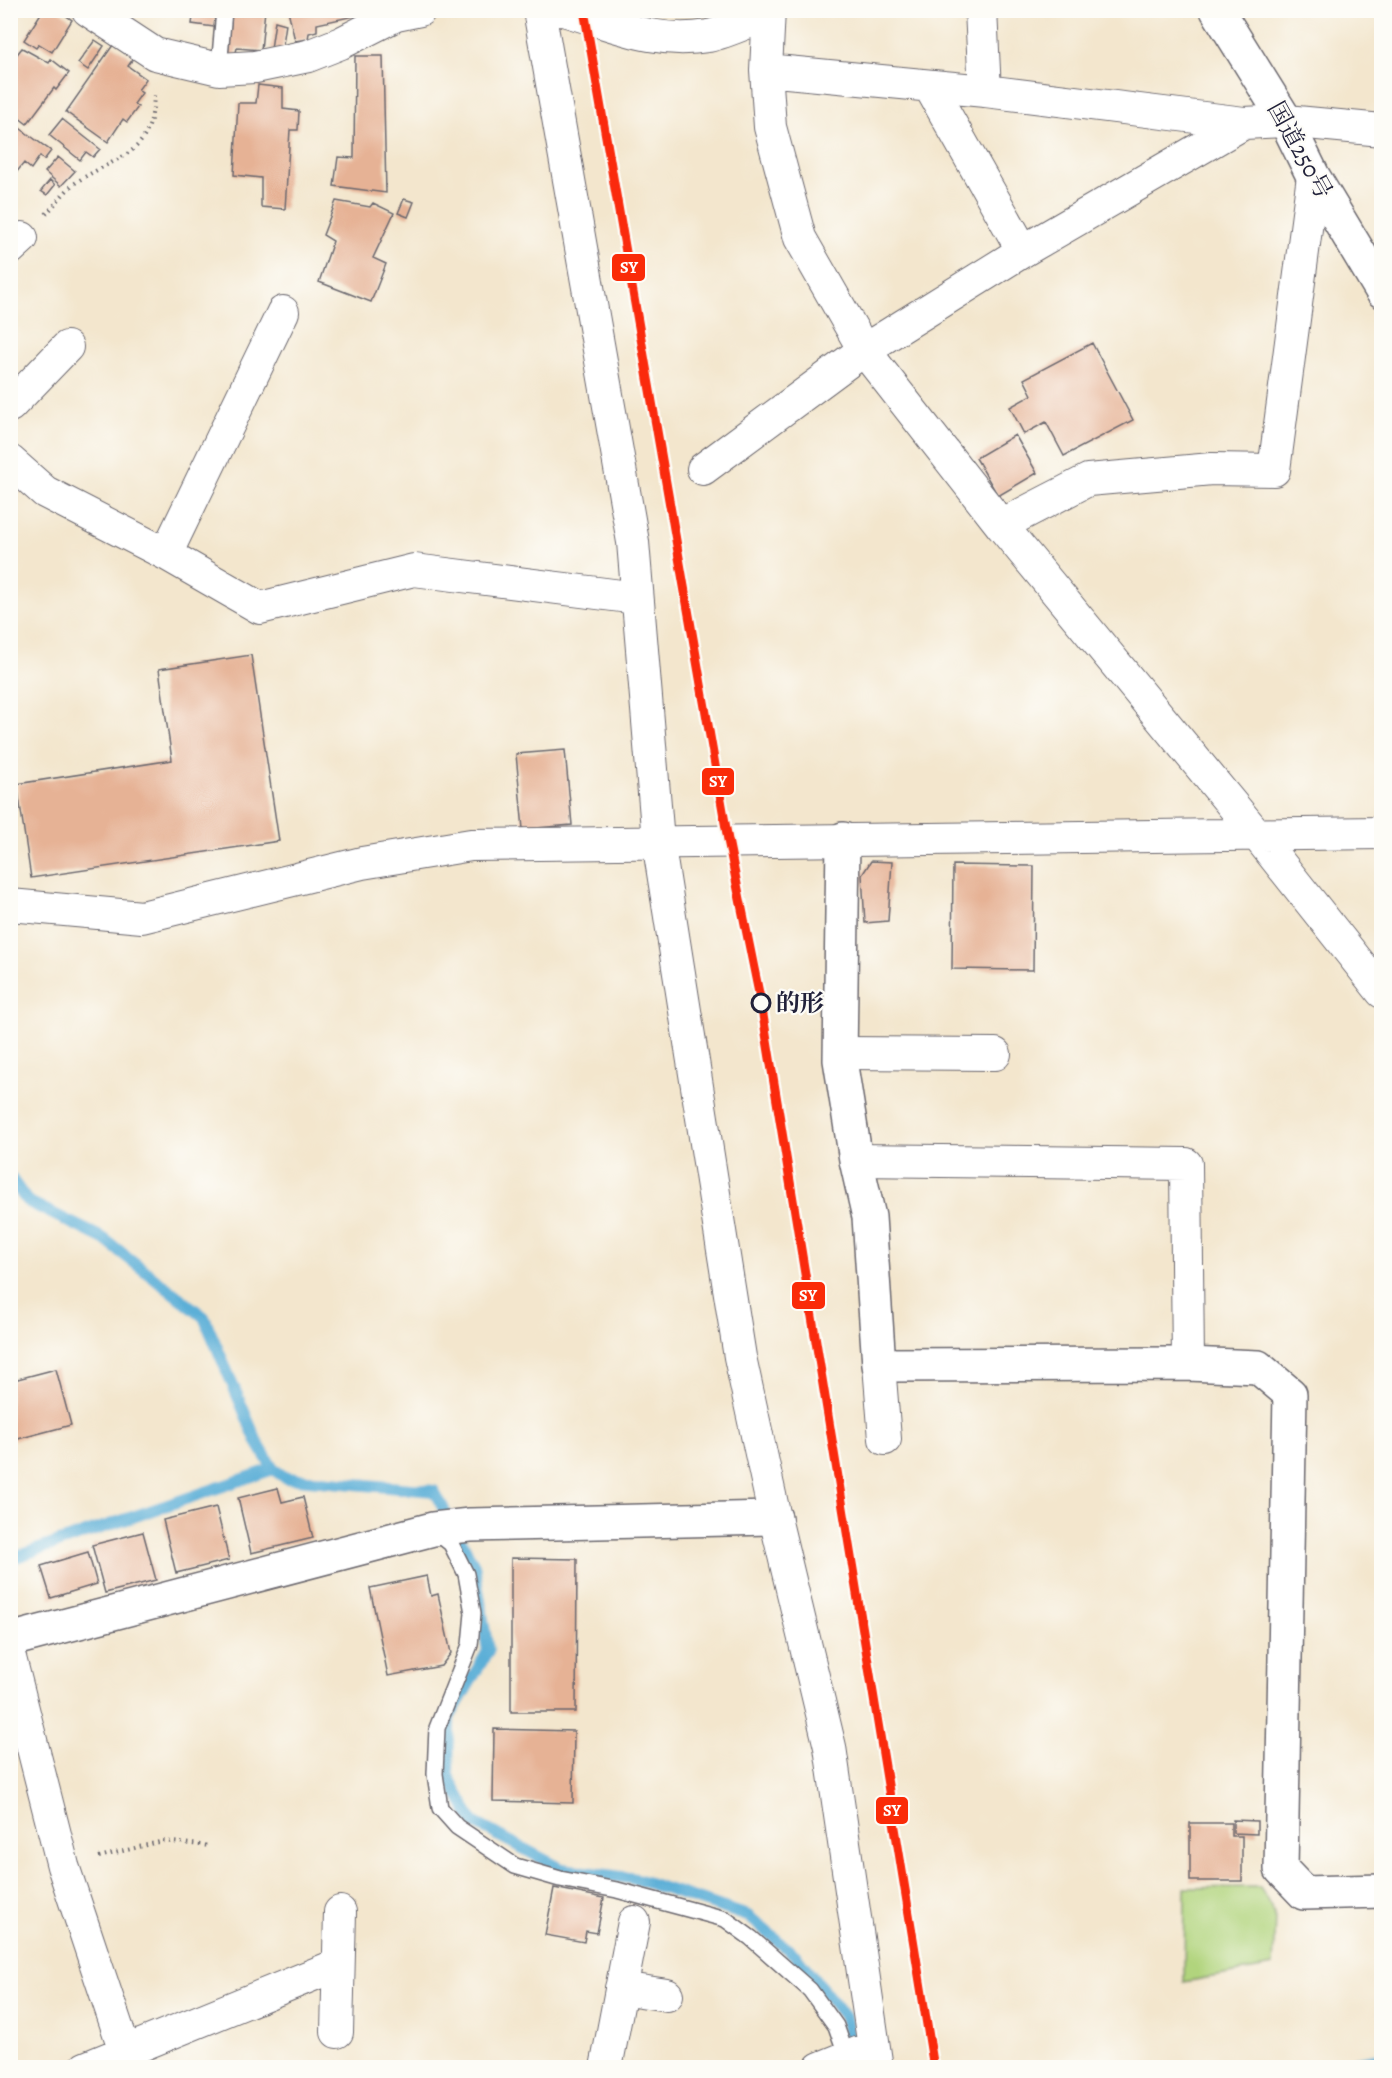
<svg xmlns="http://www.w3.org/2000/svg" width="1392" height="2078" viewBox="0 0 1392 2078" font-family="Alegreya,'Noto Serif JP',serif">
	<style>
		.green { fill: #b1d47d; stroke: #6a7b5c; stroke-width: 1.5 }
		.lines { fill: none; stroke-linecap: round; stroke-linejoin: round }
		.stream { stroke: #5bafd7; stroke-width: 12 }
		.building { fill: #e6b295 }
		.service-casing { stroke: #6b676e; stroke-width: 18 }
		.minor-casing { stroke: #6b676e; stroke-width: 34 }
		.tertiary-casing { stroke: #6b676e; stroke-width: 36 }
		.trunk-casing { stroke: #6b676e; stroke-width: 36 }
		.path { stroke: #6b676e; stroke-width: 4; stroke-dasharray: 1.5 4.5; stroke-linecap: butt }
		.service { stroke: #fff; stroke-width: 15 }
		.minor { stroke: #fff; stroke-width: 32 }
		.tertiary { stroke: #fff; stroke-width: 33 }
		.trunk { stroke: #fff; stroke-width: 33 }
		.rail-1-casing { stroke: #fdfcf7; stroke-width: 14 }
		.rail-1 { stroke: #fa2b08; stroke-width: 9 }
		.stop-dot { fill: #fdfcf7; stroke: #22223b; stroke-width: 3 }
		.labels { text-anchor: middle; dominant-baseline: central; stroke-width: 4.5; stroke-linejoin: round; paint-order: stroke }
		.street-label { font-size: 24px; fill: #22223b; stroke: #fdfcf7 }
		.stop-label { font-size: 24px; font-weight: bold; fill: #22223b; stroke: #fdfcf7; text-anchor: start }
		.line-badge { stroke: #fdfcf7; stroke-width: 2 }
		.badge-label { font-size: 16px; text-anchor: middle; font-weight: bold; fill: #fff }
	</style>
	<rect width="100%" height="100%" fill="#fdfcf7"/>
	<filter id="ink" filterUnits="userSpaceOnUse"><feTurbulence type="fractalNoise" baseFrequency=".0167" numOctaves="2"/><feDisplacementMap in="SourceGraphic" scale="12" xChannelSelector="R" yChannelSelector="G"/><feConvolveMatrix kernelMatrix="1 2 1 2 8 2 1 2 1" color-interpolation-filters="sRGB"/></filter>
	<filter id="wash" filterUnits="userSpaceOnUse"><feTurbulence type="fractalNoise" baseFrequency=".008" numOctaves="4" result="noise"/><feDisplacementMap in="SourceGraphic" scale="24" xChannelSelector="R" yChannelSelector="G"/><feGaussianBlur stdDeviation="1.35" result="paint"/><feColorMatrix in="noise" values="0 0 0 0 0 0 0 0 0 0 0 0 0 0 0 0 0 1.4 0 .05"/><feComposite in="paint" operator="in"/></filter>
	<g filter="url(#wash)">
		<rect width="100%" height="100%" fill="#f3e6cd"/>
		<!-- green -->
		<path class="green" d="M1260,1887L1275,1915L1273,1966L1184,1982L1185,1888Z"/>
		<g class="lines">
			<!-- stream -->
			<path class="stream" d="M10,1177L27,1201L104,1239L204,1317L257,1442L273,1469L286,1478L434,1491L474,1565L488,1651L449,1718L448,1776L473,1822L562,1869L636,1879L748,1916L796,1956L845,2017L853,2053
				M10,1559L273,1469
				M1325,2068L1382,2058"/>
		</g>
		<g id="blocks">
			<!-- building -->
			<path class="building" d="M43,10H58L72,20L52,52L39,44L36,48L24,40Z
				M194,10H216L214,27L192,24Z
				M232,10H265L261,50L237,48L235,56L228,55Z
				M288,10H358L359,15L317,24V31L309,33L308,39L295,41Z
				M275,21L286,24L282,51L271,49Z
				M95,40L104,46L88,70L78,63Z
				M113,45L133,59L128,66L146,79L138,90L142,93L134,104L138,107L127,122L123,119L108,142L66,112Z
				M22,48L49,63L51,59L69,73L56,90L54,88L27,124L10,111V63Z
				M355,56H383L386,193L334,186L338,157L354,158Z
				M258,85L283,88V109L299,111L298,130H290L285,209L261,207V178L234,175L238,103H256Z
				M62,119L100,149L93,157L86,152L80,160L49,135Z
				M10,121L51,151L44,160L40,156L31,169L24,163L15,174L10,171Z
				M58,157L75,171L61,186L45,172Z
				M50,180L55,185L47,195L41,191Z
				M404,199L414,202L408,217L398,213Z
				M336,201L370,207L373,203L394,213L373,258L386,264L371,302L319,282L333,241L323,235Z
				M1092,343L1133,420L1064,456L1046,422L1024,434L1010,407L1032,395L1024,379Z
				M1015,435L1037,473L998,496L976,458Z
				M251,655L279,841L31,878L17,784L172,760L159,669Z
				M565,750L572,825L523,829L516,754Z
				M871,861L892,862L888,921L865,923L862,875Z
				M953,865L1034,866L1033,970L952,969Z
				M56,1369L71,1425L14,1440L10,1430V1381Z
				M278,1488L282,1502L303,1497L313,1538L251,1553L238,1498Z
				M216,1507L229,1560L176,1573L163,1520Z
				M143,1532L156,1580L105,1593L92,1545Z
				M88,1552L97,1584L51,1598L41,1566Z
				M511,1558L577,1559L576,1712H511Z
				M427,1576L431,1596L438,1594L451,1653L441,1666L388,1676L370,1588Z
				M494,1729L574,1731L573,1803L493,1801Z
				M1233,1820L1257,1821V1834L1233,1833Z
				M1190,1823H1231V1836H1242V1881H1190Z
				M554,1888L604,1898L597,1933L586,1931L584,1942L545,1935Z"/>
		</g>
	</g>
	<g filter="url(#ink)">
		<use href="#blocks" fill-opacity="0" stroke="#6b676e" stroke-width="1.5"/>
		<g class="lines">
			<defs>
				<path id="service" d="M219,69L224,10
					M436,1532L451,1544L466,1574L473,1613L470,1645L437,1728L435,1774L440,1808L457,1827L515,1866L560,1879L617,1890L725,1919L751,1938L810,1990L836,2026L847,2057"/>
				<path id="minor" d="M88,10L155,54L219,69L255,67L308,56L341,43L396,15L420,10
					M539,10L633,542L658,841L740,1357L775,1518L830,1747L877,2068
					M563,10C613,24 654,45 708,36C728,32 749,21 769,14
					M769,10L766,70L770,127L800,238L864,350L1001,525L1258,836L1382,992
					M981,10L985,91
					M766,70L985,91L1244,123
					M930,87L1023,251
					M10,249L22,238
					M10,406L67,347
					M10,461L45,492L166,554L260,608L414,570L637,598
					M703,469L864,350L1023,251L1244,123L1286,121L1382,130
					M1001,525L1088,480L1212,469L1274,470L1313,176
					M166,554L283,312
					M10,905L142,917L362,863L471,845L1382,833
					M841,1053L995,1054
					M856,1160L1186,1164L1188,1364
					M879,1365L885,1439
					M10,1658L63,1866L125,2051
					M621,1988L667,1995
					M337,2032L340,1912
					M85,2068L337,1965
					M606,2068L634,1922
					M820,2068L872,2047"/>
				<path id="tertiary" d="M843,839L840,1060L856,1160L869,1217L879,1365L1188,1364L1258,1367L1290,1394L1281,1869L1304,1893L1382,1891
					M10,1640L433,1529L470,1525L775,1518"/>
				<path id="trunk" d="M1217,10L1286,121L1313,176L1382,291"/>
			</defs>
			<!-- service casing -->
			<use href="#service" class="service-casing"/>
			<!-- minor casing -->
			<use href="#minor" class="minor-casing"/>
			<!-- tertiary casing -->
			<use href="#tertiary" class="tertiary-casing"/>
			<!-- trunk casing -->
			<use href="#trunk" class="trunk-casing"/>
			<!-- path -->
			<path class="path" d="M46,214C56,204 66,189 78,181C124,152 153,156 154,91
				M99,1857L163,1841L210,1846"/>
			<!-- service -->
			<use href="#service" class="service"/>
			<!-- minor -->
			<use href="#minor" class="minor"/>
			<!-- tertiary -->
			<use href="#tertiary" class="tertiary"/>
			<!-- trunk -->
			<use href="#trunk" class="trunk"/>
			<defs>
				<path id="rail-1" d="M584,10L728,840L761,1003L934,2068"/>
			</defs>
			<!-- rail-1 casing -->
			<use href="#rail-1" class="rail-1-casing"/>
			<!-- rail-1 -->
			<use href="#rail-1" class="rail-1"/>
		</g>
	</g>
	<!-- markers -->
	<circle class="stop-dot" cx="761" cy="1003" r="9"/>
	<g class="labels">
		<!-- street labels -->
		<g class="street-label">
			<text transform="translate(1300 150) rotate(61)">国道250号</text>
		</g>
		<!-- stop labels -->
		<g class="stop-label">
			<text x="776" y="1003">的形</text>
		</g>
	</g>
	<g class="line-badge">
		<rect x="611" y="253" width="35" height="29" rx="6" fill="#fa2b08"/>
		<rect x="701" y="767" width="34" height="29" rx="6" fill="#fa2b08"/>
		<rect x="791" y="1281" width="35" height="29" rx="6" fill="#fa2b08"/>
		<rect x="875" y="1796" width="34" height="29" rx="6" fill="#fa2b08"/>
	</g>
	<g class="badge-label">
		<text x="629" y="273">SY</text>
		<text x="718" y="787">SY</text>
		<text x="808" y="1301">SY</text>
		<text x="892" y="1816">SY</text>
	</g>
	<!-- margin -->
	<rect width="1392" height="2078" fill="none" stroke="#fdfcf7" stroke-width="36"/>
</svg>
